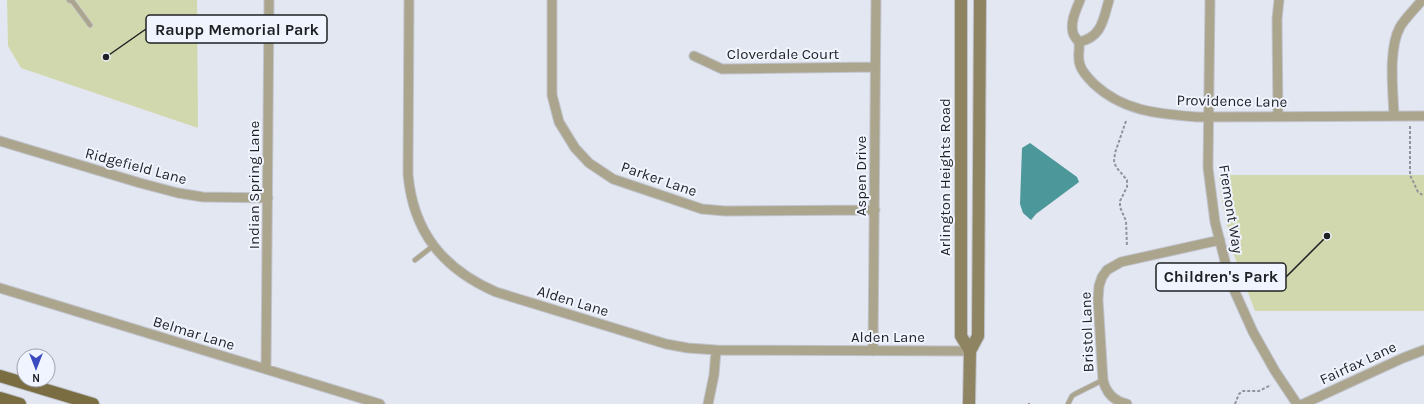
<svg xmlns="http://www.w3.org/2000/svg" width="1424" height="404" viewBox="0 0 1424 404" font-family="Karla,sans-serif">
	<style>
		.green { fill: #d2d8ae }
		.water { fill: #4c979a }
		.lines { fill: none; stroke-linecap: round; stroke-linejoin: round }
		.service-casing { stroke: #c0c3cc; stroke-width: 6 }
		.minor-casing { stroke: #c0c3cc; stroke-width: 11 }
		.secondary-casing { stroke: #c0c3cc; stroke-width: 14 }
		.primary-casing { stroke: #c0c3cc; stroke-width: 14 }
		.path { stroke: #90939a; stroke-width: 2; stroke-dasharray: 3 2; stroke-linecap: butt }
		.service { stroke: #aca58d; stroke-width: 4.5 }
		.minor { stroke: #aca58d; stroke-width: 9 }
		.secondary { stroke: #8f8462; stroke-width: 12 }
		.primary { stroke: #7a6d42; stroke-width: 12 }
		.labels { text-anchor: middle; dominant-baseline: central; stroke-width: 4; stroke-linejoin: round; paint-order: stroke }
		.street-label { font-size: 15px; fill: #1e2023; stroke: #f0f4ff }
		.leader { fill: none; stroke: #1e2023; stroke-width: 1.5 }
		.callout-dot { fill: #1e2023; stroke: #f0f4ff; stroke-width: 1.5 }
		.callout { fill: #f0f4ff; stroke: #1e2023; stroke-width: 1.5 }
		.callout-label { font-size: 16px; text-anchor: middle; font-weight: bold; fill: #1e2023 }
	</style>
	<rect width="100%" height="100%" fill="#e3e7f1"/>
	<!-- green -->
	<path class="green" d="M7,0H197L198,128L21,68L8,46Z
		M1219,175H1424V311H1255L1232,250L1222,200Z"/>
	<!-- water -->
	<path class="water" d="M1030,143L1077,177L1079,182L1036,214L1031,220L1023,213L1020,204L1022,148Z"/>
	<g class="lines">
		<defs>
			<path id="service" d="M69,0L73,2L90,25
				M415,260L433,246
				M1068,404L1072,396L1075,394L1103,380"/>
			<path id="minor" d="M409,0L408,174C413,232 443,269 496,292L666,344L688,348L716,350L970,351
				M552,0V95L559,122L575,148L589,163L613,179L702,209L725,211L875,210
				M1080,0C1076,10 1070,22 1073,33C1074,37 1078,40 1079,43C1080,51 1077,57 1080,65C1082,72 1089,79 1094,84C1124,112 1160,114 1198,117L1424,116
				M1210,0L1208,168L1215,222L1226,265L1235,292L1253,332L1275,371L1297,404
				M1079,42C1102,37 1103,20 1109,0
				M694,56L722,69L875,67
				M1278,116L1277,19L1279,0
				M1394,116C1393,90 1388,49 1400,27C1406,17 1415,9 1422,0
				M0,141L140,183L178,193L203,197L268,198
				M0,288L380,404
				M873,351L876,0
				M266,369L269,0
				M708,404L714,375L716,350
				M1127,404C1114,401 1106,393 1103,380L1098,300L1099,286L1102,277L1107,270L1121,262L1220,240
				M1303,404L1403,358L1424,350"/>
			<path id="secondary" d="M961,0V336L970,351
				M969,404L970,351L978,336L980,0"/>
			<path id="primary" d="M0,376L93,404
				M0,398L20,404"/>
		</defs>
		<!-- service casing -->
		<use href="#service" class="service-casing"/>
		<!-- minor casing -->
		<use href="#minor" class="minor-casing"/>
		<!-- secondary casing -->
		<use href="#secondary" class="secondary-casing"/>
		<!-- primary casing -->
		<use href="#primary" class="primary-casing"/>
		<!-- path -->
		<path class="path" d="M1126,121L1115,153L1114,161L1116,167L1127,180V187L1120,201V207L1126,221L1127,246
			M1410,126V175L1418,192L1424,196
			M1029,404V403
			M1235,404L1239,394L1243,391H1259L1271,385"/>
		<!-- service -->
		<use href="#service" class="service"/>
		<!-- minor -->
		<use href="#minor" class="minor"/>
		<!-- secondary -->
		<use href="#secondary" class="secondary"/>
		<!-- primary -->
		<use href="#primary" class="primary"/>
	</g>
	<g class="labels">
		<!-- street labels -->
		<g class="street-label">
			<text x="783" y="54">Cloverdale Court</text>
			<text transform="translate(1232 101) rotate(1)">Providence Lane</text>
			<text transform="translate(136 166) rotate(15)">Ridgefield Lane</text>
			<text transform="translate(861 176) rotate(-90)">Aspen Drive</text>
			<text transform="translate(945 177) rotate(-90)">Arlington Heights Road</text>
			<text transform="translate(659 179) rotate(19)">Parker Lane</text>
			<text transform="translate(254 185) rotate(-90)">Indian Spring Lane</text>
			<text transform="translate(1231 209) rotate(81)">Fremont Way</text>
			<text transform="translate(573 301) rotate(17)">Alden Lane</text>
			<text transform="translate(1087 332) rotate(-92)">Bristol Lane</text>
			<text transform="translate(194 333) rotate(17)">Belmar Lane</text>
			<text x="888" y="337">Alden Lane</text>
			<text transform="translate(1358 363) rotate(-25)">Fairfax Lane</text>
		</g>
	</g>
	<!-- callouts -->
	<path class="leader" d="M106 57L146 29M1327 236L1286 277"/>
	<g class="callout-dot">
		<circle cx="106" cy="57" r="4"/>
		<circle cx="1327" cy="236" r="4"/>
	</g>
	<g class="callout">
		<rect x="146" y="15" width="181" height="28" rx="4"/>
		<rect x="1156" y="263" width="130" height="28" rx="4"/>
	</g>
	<g class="callout-label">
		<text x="237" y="35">Raupp Memorial Park</text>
		<text x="1221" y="282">Children's Park</text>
	</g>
	<!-- north arrow -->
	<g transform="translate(36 368) rotate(180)"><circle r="19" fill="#f0f4ff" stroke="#9c9fa7"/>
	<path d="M0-3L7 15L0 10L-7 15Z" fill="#3b4bbf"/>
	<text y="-6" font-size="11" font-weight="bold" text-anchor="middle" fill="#1e2023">N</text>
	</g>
</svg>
